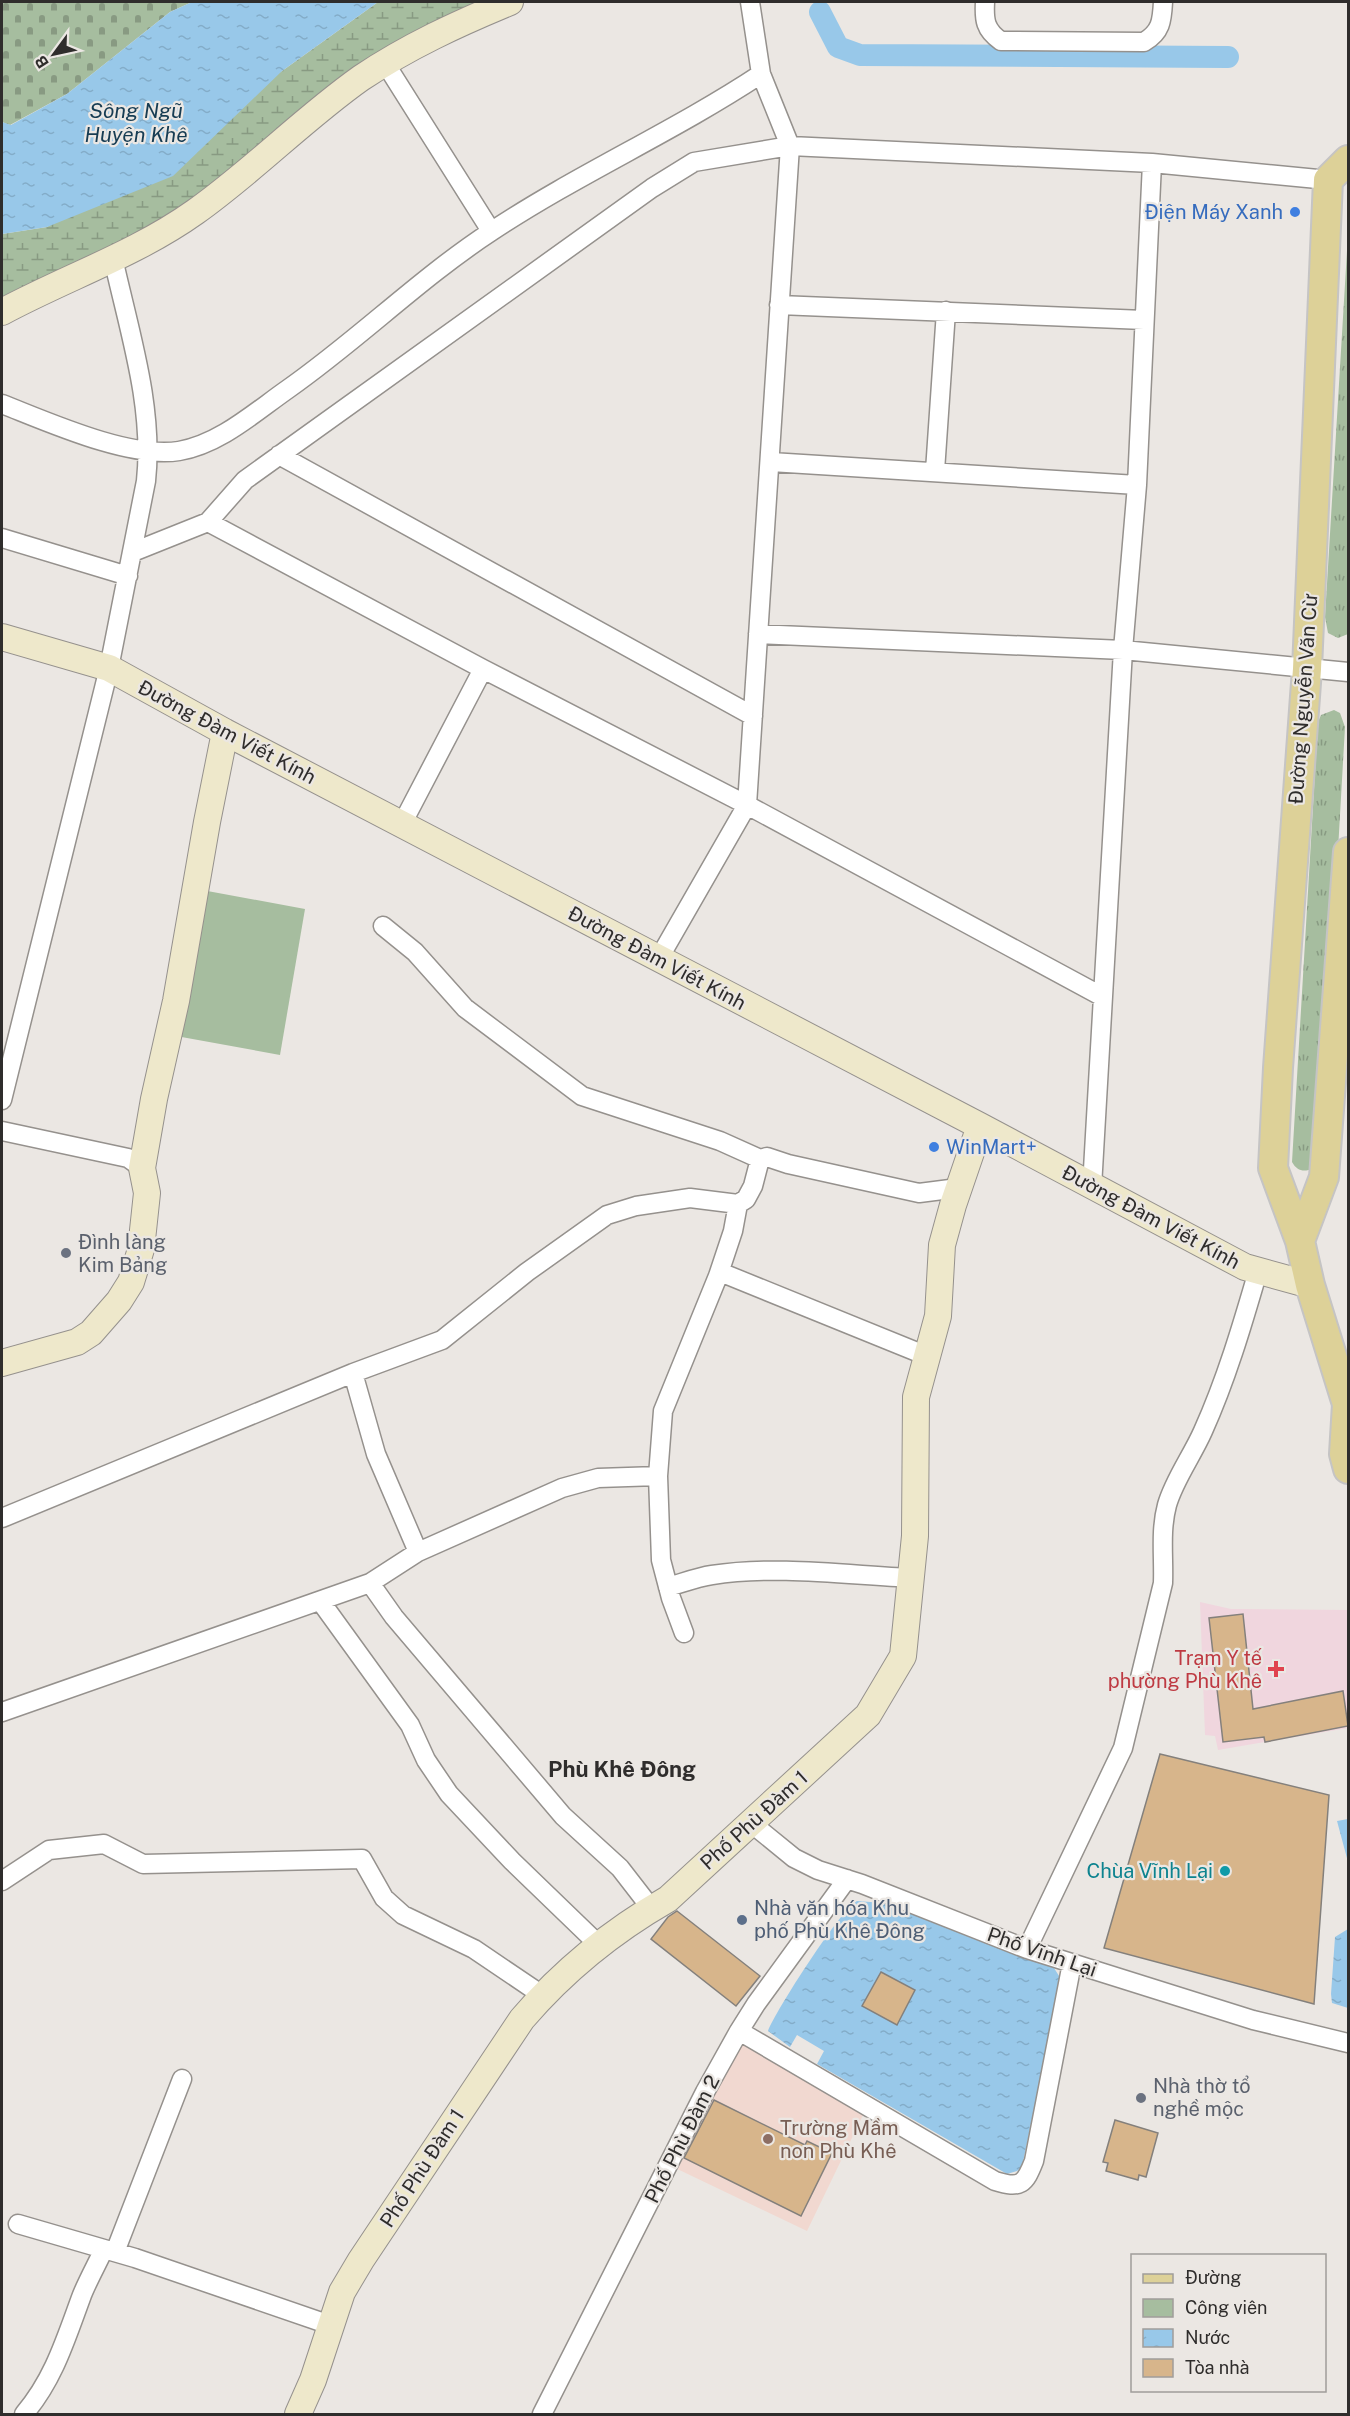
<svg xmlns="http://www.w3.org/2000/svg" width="1350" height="2416" viewBox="0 0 1350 2416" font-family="'Public Sans',sans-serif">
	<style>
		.education { fill: #f1d8d0 }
		.medical { fill: #f0d6de }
		.grass { fill: url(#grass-tufts) }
		.wetland { fill: url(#wetland-marsh) }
		.cemetery { fill: url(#cemetery-stones) }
		.green { fill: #a6bd9f }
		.water { fill: url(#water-ripples) }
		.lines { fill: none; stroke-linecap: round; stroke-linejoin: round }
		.canal { stroke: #98c8e9; stroke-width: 22 }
		.building { fill: #d7b58b; stroke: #84807c; stroke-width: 1.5 }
		.street-casing { stroke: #95918d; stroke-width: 21 }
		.secondary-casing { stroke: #95918d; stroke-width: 28 }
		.primary-casing { stroke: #c5c4c4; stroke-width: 32 }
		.street { stroke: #fff; stroke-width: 18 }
		.secondary { stroke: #eee8cb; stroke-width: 26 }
		.primary { stroke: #ddd198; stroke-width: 28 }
		.shop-dot { fill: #3f7fe0; stroke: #ebe7e3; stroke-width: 2 }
		.worship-dot { fill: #6b7280; stroke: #ebe7e3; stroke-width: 2 }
		.health-dot { fill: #e0444e; stroke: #ebe7e3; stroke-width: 2 }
		.culture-dot { fill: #0f9aa8; stroke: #ebe7e3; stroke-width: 2 }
		.service-dot { fill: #5c6f8a; stroke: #ebe7e3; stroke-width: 2 }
		.education-dot { fill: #8d6e63; stroke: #ebe7e3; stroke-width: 2 }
		.labels { text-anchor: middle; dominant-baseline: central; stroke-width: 4.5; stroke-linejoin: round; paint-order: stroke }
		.shop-label { font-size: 20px; fill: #366cbe; stroke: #ebe7e3; text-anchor: end }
		.street-label { font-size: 20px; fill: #2f2d2c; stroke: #ebe7e3 }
		.worship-label { font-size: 20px; fill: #5b616d; stroke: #ebe7e3; text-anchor: start }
		.health-label { font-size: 20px; fill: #be3a42; stroke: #ebe7e3; text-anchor: end }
		.culture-label { font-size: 20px; fill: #0d838f; stroke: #ebe7e3; text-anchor: end }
		.service-label { font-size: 20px; fill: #4e5e75; stroke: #ebe7e3; text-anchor: start }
		.education-label { font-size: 20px; fill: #785e54; stroke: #ebe7e3; text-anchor: start }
		.water-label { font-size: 21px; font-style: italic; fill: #163c53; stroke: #ebe7e3 }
		.quarter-label { font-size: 22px; font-weight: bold; fill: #2f2d2c; stroke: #ebe7e3 }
	</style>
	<defs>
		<pattern id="grass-tufts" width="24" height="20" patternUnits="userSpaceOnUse" patternTransform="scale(1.5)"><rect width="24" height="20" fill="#a6bd9f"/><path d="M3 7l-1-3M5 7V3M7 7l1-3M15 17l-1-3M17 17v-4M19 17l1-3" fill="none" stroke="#889a82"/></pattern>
		<pattern id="wetland-marsh" width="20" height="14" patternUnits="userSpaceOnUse" patternTransform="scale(1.5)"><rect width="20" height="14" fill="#a6bd9f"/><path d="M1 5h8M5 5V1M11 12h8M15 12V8" fill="none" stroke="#889a82"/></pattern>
		<pattern id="cemetery-stones" width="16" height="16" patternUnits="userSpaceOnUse" patternTransform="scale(1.5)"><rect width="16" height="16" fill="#a6bd9f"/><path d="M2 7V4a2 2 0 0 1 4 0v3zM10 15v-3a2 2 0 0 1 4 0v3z" fill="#889a82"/></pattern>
		<pattern id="water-ripples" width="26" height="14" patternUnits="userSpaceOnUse" patternTransform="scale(1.5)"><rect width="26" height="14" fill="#98c8e9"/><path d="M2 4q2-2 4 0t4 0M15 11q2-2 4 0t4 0" fill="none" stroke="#83acc8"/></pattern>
	</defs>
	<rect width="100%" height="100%" fill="#ebe7e3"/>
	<!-- education -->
	<path class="education" d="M741,2038L864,2113L807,2231L671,2166Z"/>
	<!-- medical -->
	<path class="medical" d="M1200,1602L1231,1609L1348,1610V1728L1218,1750L1215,1736L1205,1735Z"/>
	<!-- grass -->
	<path class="grass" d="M1348,234V634L1338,638L1328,633L1325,617Z
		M1334,710L1340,713L1345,727L1321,1150L1313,1169C1303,1172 1297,1171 1292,1162L1318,722L1321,715Z"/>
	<!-- wetland -->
	<path class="wetland" d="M378,2H510L445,29L234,182L2,312V234L47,227L282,71Z"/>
	<!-- cemetery -->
	<path class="cemetery" d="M2,2H192L170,12L67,94L10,125L2,122Z"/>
	<!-- green -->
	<path class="green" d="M202,890L305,909L280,1055L176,1036Z"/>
	<!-- water -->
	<path class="water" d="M192,2H378L282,71L173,176L47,227L2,234V122L11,125L67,94L170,12Z
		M1348,1819V1862L1337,1821Z
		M857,1901L884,1903L1054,1968L1061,1979L1022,2167L1017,2171L1007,2174L817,2064L824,2051L797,2035L790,2047L768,2031C775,2012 842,1907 857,1901Z
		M1348,1929V2008L1332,2003L1331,1994L1335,1937Z"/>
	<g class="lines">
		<!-- canal -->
		<path class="canal" d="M820,12L838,47L860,55L1228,57"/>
	</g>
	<!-- building -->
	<path class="building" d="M1243,1614L1253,1709L1343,1691L1348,1726L1265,1742L1264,1737L1223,1742L1209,1618Z
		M1160,1754L1329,1795L1314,2004L1104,1948Z
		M677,1911L760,1976L736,2006L651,1939L668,1917Z
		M881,1972L915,1990L897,2025L862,2006Z
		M714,2100L805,2145L807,2141L832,2153L801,2216L684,2158Z
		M1115,2120L1158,2133L1146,2177L1139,2175L1138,2180L1106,2171L1108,2163L1103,2162Z"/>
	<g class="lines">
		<defs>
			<path id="street" d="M750,2L761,74
				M985,2C984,20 985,30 1001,41L1144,42C1161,32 1162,21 1163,2
				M385,63L491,231
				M779,305L1144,320
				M2,404C48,422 130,459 179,451C220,444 255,412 288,389C358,340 420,278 492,231C578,174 675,131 761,74L790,146L747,805L658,960
				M279,455L753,716
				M771,462L1137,485
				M935,471L946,311
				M208,522L483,669L747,805L1103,997
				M2,538L128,576
				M133,552L208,522L245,480L652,188L694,162L790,146L1152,163L1328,180
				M758,634L1123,650L1348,672
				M402,824L483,669
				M383,926L415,952L465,1008L582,1096L720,1141L760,1159
				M2,1100L109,668L146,481C154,406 129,331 113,258
				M2,1131L128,1158L142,1168
				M1092,1187L1123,650L1137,485L1152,163
				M720,1272L927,1356
				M353,1373L376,1454L418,1552
				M2,1518L353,1373L442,1340L527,1272L607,1215L636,1206L690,1198L738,1204L746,1199L753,1186L760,1159L767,1157L788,1164L919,1193L958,1188
				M370,1583L394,1617L563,1816L620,1868L651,1908
				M668,1587C682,1583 698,1577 712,1575C776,1565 847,1575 911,1578
				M321,1602L410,1725L426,1760L449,1794L512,1861L600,1946
				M684,1633L671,1598L661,1560L658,1476L663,1411L718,1276L733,1231L738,1204
				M2,1712L370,1583L418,1552L562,1488L598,1478L658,1476
				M751,1823L794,1858L818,1870L862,1884L1027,1949L1253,2020L1348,2043
				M2,1881L49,1850L104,1844L143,1864L362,1859L384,1898L403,1915L474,1949L542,1995
				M1027,1949L1123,1748L1163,1583C1164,1557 1160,1531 1167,1505C1174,1480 1192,1456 1203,1431C1226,1380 1242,1326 1258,1271
				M739,2031L995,2181C1021,2189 1025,2184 1034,2161L1072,1963
				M18,2224L135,2258L330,2325
				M115,2252L182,2079
				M24,2414C54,2379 66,2338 82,2295C88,2280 97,2264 104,2249
				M542,2414L705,2092L739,2031L756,2004L847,1879"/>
			<path id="secondary" d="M2,312C65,278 136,254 195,212C253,171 303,119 361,78C409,46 457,24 510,2
				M2,637L109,668L225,732L980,1126L1245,1267L1310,1285
				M2,1363L77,1342L91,1333L119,1301L131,1282L141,1249L147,1193L142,1168L154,1099L176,1001L207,822L225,732
				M298,2414L313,2380L342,2292L361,2260L522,2019C563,1971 614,1930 668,1899L868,1715L903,1656L915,1536L916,1397L938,1316L942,1245L953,1205L980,1126"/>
			<path id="primary" d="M1348,160L1328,180L1307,669L1278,1068L1273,1168L1300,1241L1310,1285L1347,1404L1344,1454L1348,1469
				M1300,1241L1324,1177L1348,852"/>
		</defs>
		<!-- street casing -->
		<use href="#street" class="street-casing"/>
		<!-- secondary casing -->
		<use href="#secondary" class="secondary-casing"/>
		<!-- primary casing -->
		<use href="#primary" class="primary-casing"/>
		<!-- street -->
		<use href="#street" class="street"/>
		<!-- secondary -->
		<use href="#secondary" class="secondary"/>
		<!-- primary -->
		<use href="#primary" class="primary"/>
	</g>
	<!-- markers -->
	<g class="shop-dot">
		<circle cx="1295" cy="212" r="6"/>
		<circle cx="934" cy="1147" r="6"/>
	</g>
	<g class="worship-dot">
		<circle cx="66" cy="1253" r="6"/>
		<circle cx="1141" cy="2098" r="6"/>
	</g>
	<path class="health-dot" d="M1273 1660h6v6h6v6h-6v6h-6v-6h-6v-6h6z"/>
	<circle class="culture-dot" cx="1225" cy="1871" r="6"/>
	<circle class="service-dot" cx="742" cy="1920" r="6"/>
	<circle class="education-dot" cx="768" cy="2139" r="6"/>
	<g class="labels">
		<!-- shop labels -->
		<g class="shop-label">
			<text x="1283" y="212">Điện Máy Xanh</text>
			<text x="946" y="1147" text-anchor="start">WinMart+</text>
		</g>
		<!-- street labels -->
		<g class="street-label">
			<text transform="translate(1303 699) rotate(-86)">Đường Nguyễn Văn Cừ</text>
			<text transform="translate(227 732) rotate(28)">Đường Đàm Viết Kính</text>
			<text transform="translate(657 958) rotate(28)">Đường Đàm Viết Kính</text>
			<text transform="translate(1151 1217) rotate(28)">Đường Đàm Viết Kính</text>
			<text transform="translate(754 1820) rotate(-42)">Phố Phù Đàm 1</text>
			<text transform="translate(1042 1952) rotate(19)">Phố Vĩnh Lại</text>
			<text transform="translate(682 2139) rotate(-63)">Phố Phù Đàm 2</text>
			<text transform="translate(422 2168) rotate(-57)">Phố Phù Đàm 1</text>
		</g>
		<!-- worship labels -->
		<g class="worship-label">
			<text x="78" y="1242">Đình làng<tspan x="78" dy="23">Kim Bảng</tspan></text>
			<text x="1153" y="2086">Nhà thờ tổ<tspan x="1153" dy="23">nghề mộc</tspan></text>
		</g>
		<!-- health labels -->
		<g class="health-label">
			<text x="1262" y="1658">Trạm Y tế<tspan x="1262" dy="23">phường Phù Khê</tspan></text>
		</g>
		<!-- culture labels -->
		<g class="culture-label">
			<text x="1213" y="1871">Chùa Vĩnh Lại</text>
		</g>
		<!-- service labels -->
		<g class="service-label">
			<text x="754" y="1908">Nhà văn hóa Khu<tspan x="754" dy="23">phố Phù Khê Đông</tspan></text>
		</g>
		<!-- education labels -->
		<g class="education-label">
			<text x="780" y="2128">Trường Mầm<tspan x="780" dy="23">non Phù Khê</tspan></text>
		</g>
		<!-- water labels -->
		<g class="water-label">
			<text x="136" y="110">Sông Ngũ<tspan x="136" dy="24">Huyện Khê</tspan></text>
		</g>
		<!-- quarter labels -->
		<g class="quarter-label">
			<text x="622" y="1769">Phù Khê Đông</text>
		</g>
	</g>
	<!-- border -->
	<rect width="1350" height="2416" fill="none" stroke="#2f2d2c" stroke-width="6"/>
	<!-- legend -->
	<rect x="1131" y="2254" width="195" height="138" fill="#ebe7e3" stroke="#a09d9a" stroke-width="1.5"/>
	<rect x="1143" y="2274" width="30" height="9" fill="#ddd198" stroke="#a09d9a" stroke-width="1.5"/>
	<text x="1185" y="2284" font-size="18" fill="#2f2d2c">Đường</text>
	<rect x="1143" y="2299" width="30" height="18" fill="#a6bd9f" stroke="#a09d9a" stroke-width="1.5"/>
	<text x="1185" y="2314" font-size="18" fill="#2f2d2c">Công viên</text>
	<rect x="1143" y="2329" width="30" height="18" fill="url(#water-ripples)" stroke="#a09d9a" stroke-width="1.5"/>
	<text x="1185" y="2344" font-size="18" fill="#2f2d2c">Nước</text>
	<rect x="1143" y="2359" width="30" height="18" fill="#d7b58b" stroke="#a09d9a" stroke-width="1.5"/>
	<text x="1185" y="2374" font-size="18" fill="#2f2d2c">Tòa nhà</text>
	<!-- north arrow -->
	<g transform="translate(54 54) rotate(237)" stroke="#ebe7e3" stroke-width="4.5" paint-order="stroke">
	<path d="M0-4.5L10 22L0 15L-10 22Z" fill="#2f2d2c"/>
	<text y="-9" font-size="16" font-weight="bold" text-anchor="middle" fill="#2f2d2c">B</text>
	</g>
</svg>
